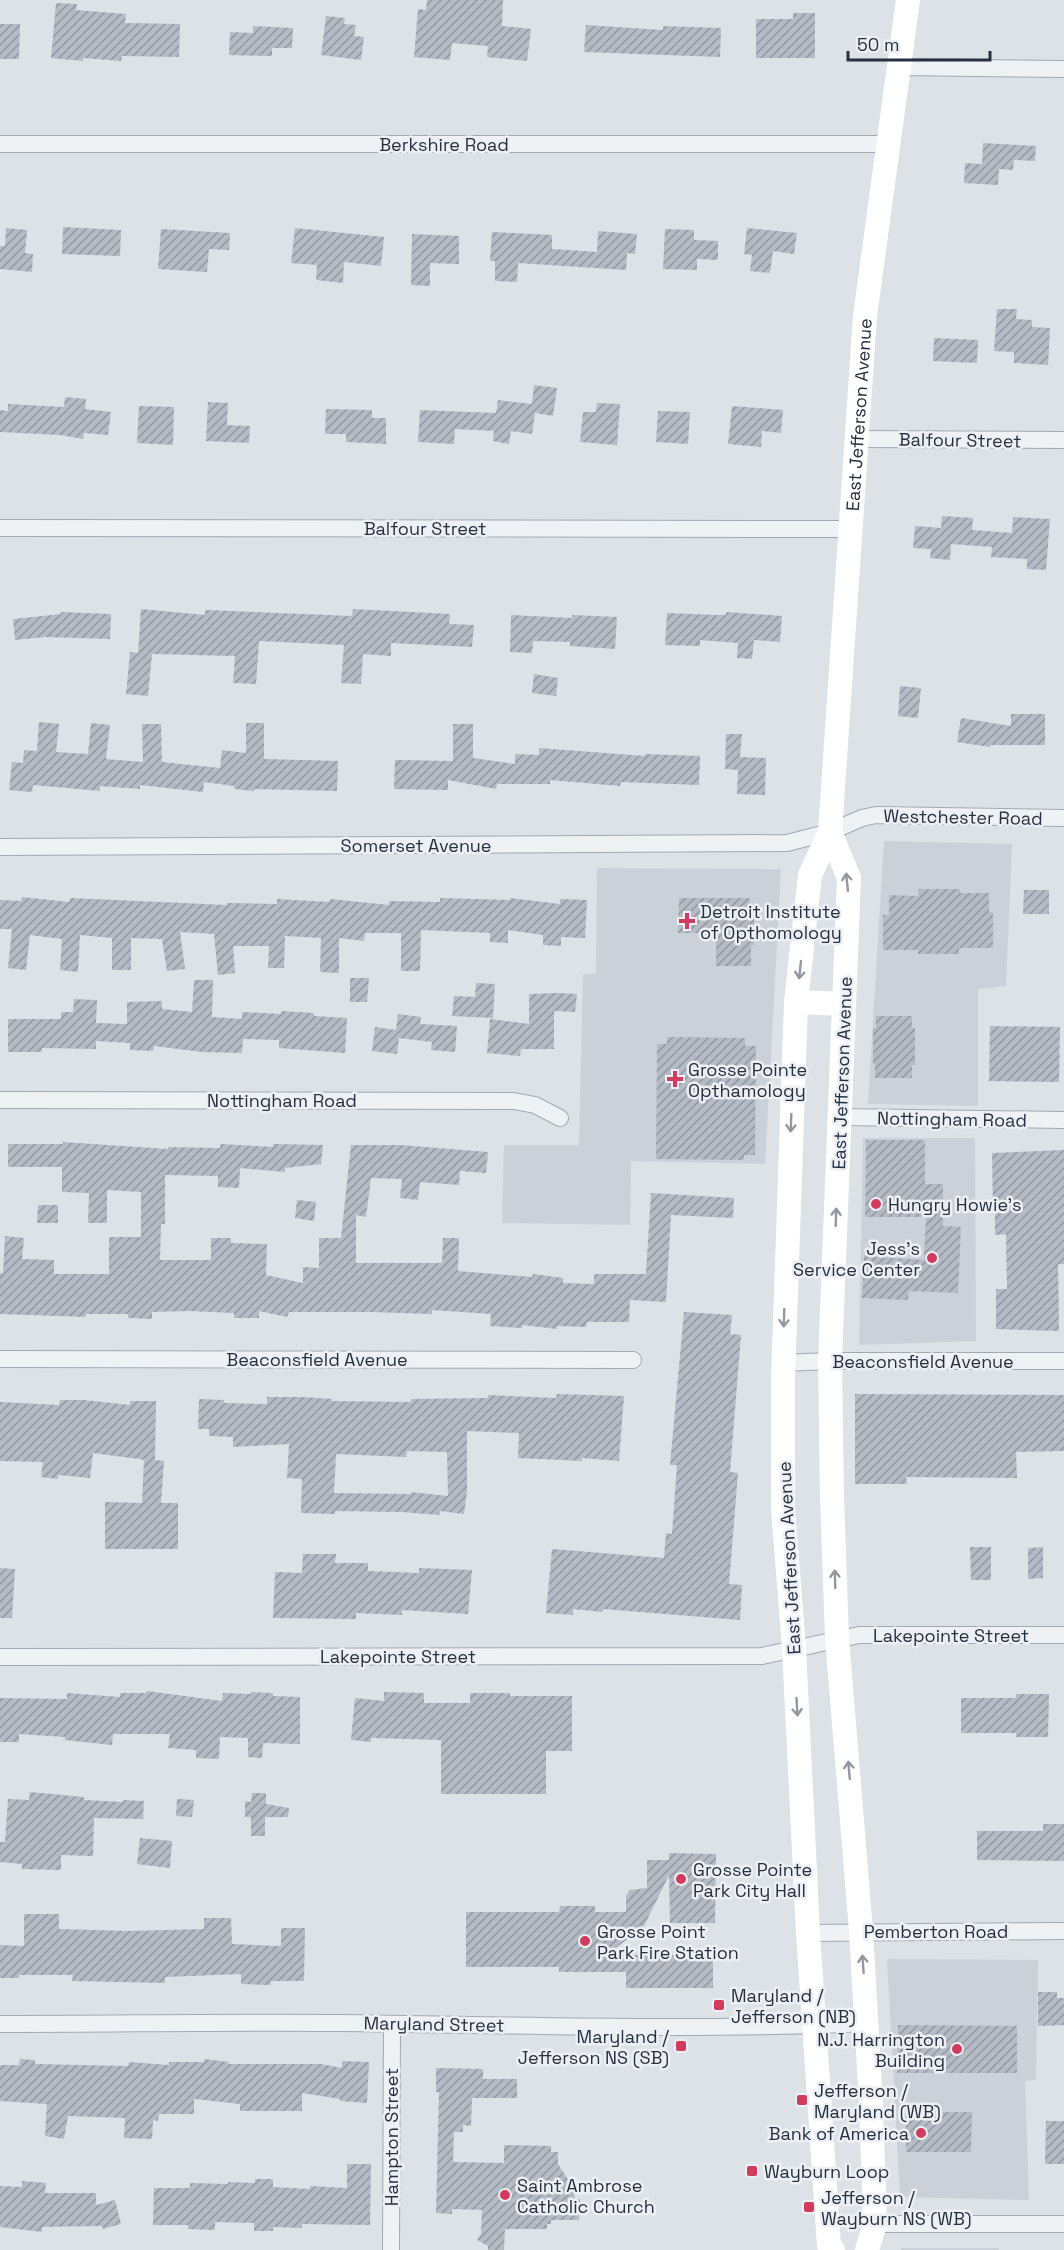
<svg xmlns="http://www.w3.org/2000/svg" width="1064" height="2250" viewBox="0 0 1064 2250" font-family="'Space Grotesk',sans-serif">
	<style>
		.built { fill: #cbd1d9 }
		.building { fill: url(#building-hatch); fill-rule: evenodd }
		.lines { fill: none; stroke-linecap: round; stroke-linejoin: round }
		.minor-casing { stroke: #a2a9b1; stroke-width: 18 }
		.minor { stroke: #eff2f5; stroke-width: 16 }
		.secondary { stroke: #fff; stroke-width: 24 }
		.oneway { stroke: #92989e }
		.poi-dot { fill: #d13c5e; stroke: #ecf0f5; stroke-width: 2 }
		.labels { text-anchor: middle; dominant-baseline: central; stroke-width: 5; stroke-linejoin: round; paint-order: stroke }
		.street-label { font-size: 18px; fill: #26303e; stroke: #ecf0f5 }
		.poi-label { font-size: 18px; fill: #26303e; stroke: #ecf0f5; text-anchor: start }
	</style>
	<defs>
		<pattern id="building-hatch" width="6" height="6" patternUnits="userSpaceOnUse" patternTransform="scale(1.5)"><rect width="6" height="6" fill="#b4bbc4"/><path d="M-1 1l2-2M0 6l6-6M5 7l2-2" fill="none" stroke="#9298a1"/></pattern>
	</defs>
	<rect width="100%" height="100%" fill="#dde2e7"/>
	<!-- built -->
	<path class="built" d="M884,841L1012,844L1006,986L978,989V1106L868,1104Z
		M597,868L781,869L765,1164L631,1161L630,1225L502,1223L504,1145H579L583,975L596,973Z
		M863,1138H975L976,1341L859,1345Z
		M887,1959L1038,1960L1036,2080L1025,2081L1029,2200L900,2197Z
		M901,2248H999V2250H901Z"/>
	<!-- building -->
	<path class="building" d="M427,0H503L502,26L531,29L527,61L487,57L488,46L452,43L450,60L414,57L418,9L426,10Z
		M56,3L77,4L76,10L126,14L125,23L180,24L179,57L122,56L121,61L83,58V61L51,58Z
		M793,13H815V58H756V19H793Z
		M326,16L345,18L344,24L356,25L354,36L364,37L361,60L321,55Z
		M0,24H20L19,59H0Z
		M586,25L663,30V26L721,28L720,57L584,52Z
		M253,26L293,28L292,48H272V56L229,55L230,32L253,33Z
		M983,143L1036,146L1035,161L1014,160L1013,170L999,169L998,185L964,183L965,163L982,164Z
		M63,227L121,230L120,256L62,254Z
		M6,228L27,230L25,253L33,254L32,272L0,269V246H5Z
		M295,228L384,237L381,266L344,262L343,283L316,280L317,265L291,263Z
		M747,228L797,233L794,254L773,251L770,273L750,271L752,255L744,254Z
		M161,229L230,233L229,250L209,249L207,272L158,269Z
		M665,229L694,230V240L718,241V260L697,259V270L663,269Z
		M598,231L637,234L635,254L627,253L626,270L518,263L517,282L495,281V261H490L492,232L552,235V249L597,252Z
		M412,234L459,236V264L430,263V286L411,285Z
		M997,309H1017L1016,319L1032,320V327L1050,328L1048,365L1014,363V352L994,351Z
		M934,338L978,340L977,363L933,361Z
		M534,385L557,388L553,416L535,413L532,434L511,431L509,444L493,441L494,431L455,429L454,444L418,442L420,410L496,413L498,400L532,404Z
		M65,397L86,399L85,409L111,412L108,435L84,433L83,439L60,435L0,432V410L8,411V404L64,407Z
		M208,402L228,403L227,425L250,426L249,443L206,441Z
		M597,403L620,404L617,445L580,442L583,412H596Z
		M139,406L174,407L173,445L137,443Z
		M732,406L783,410L781,433L762,431L761,447L728,444Z
		M326,409L372,410V418H386V444L346,442V434H325Z
		M658,411L690,412L688,444L656,442Z
		M942,516L973,518L972,530L1012,533L1013,517L1050,519L1046,570L1027,569V559L991,557L992,547L951,544L950,560L930,558L931,549L913,548L915,526L941,528Z
		M141,609L205,615V610L352,616L353,609L450,614L449,624L474,625L472,647L391,643V656L363,654L361,684L341,683L344,645L259,641L256,684L233,683L235,656L152,654L148,696L126,694L130,652L138,653Z
		M61,612L111,614L110,639L45,637L15,640L13,619L61,614Z
		M726,612L782,616L780,642L754,640L752,659L737,658L738,643L700,640V646L665,645L667,613L716,615H726Z
		M511,615L572,618V615L617,617L615,649L570,646V642L533,641L532,653L510,652Z
		M534,674L558,678L556,696L532,693Z
		M900,686L921,688L918,718L898,716Z
		M1011,714H1045V745H990V747L957,742L961,718L1011,726Z
		M39,722L59,724L56,752L88,754L91,723L110,725L106,759L143,762L142,724H161L162,762L220,768L222,750L246,753V723H264V759L338,761L337,791L254,789V791L234,789V786L204,782L203,792L140,785V789L100,786V791L33,785L32,792L9,790L12,762L23,763L24,750L37,751Z
		M453,724H473V758L515,764V754L539,755V748L645,756V754L700,756L699,785L621,782L620,786L550,780V784H497L496,789L448,780V790L394,789L395,760L453,761Z
		M726,734H742L740,757L766,758L765,795L737,794L738,770L725,769Z
		M919,889H960V893H989V912H993V948H959V954H918V950H883V915H889V895L918,896Z
		M1024,890H1049V914H1023Z
		M22,897L69,902L70,898L227,905V903L277,904V899L329,902L330,899L389,905V901L440,902V898L510,900V898L560,904V899L587,900L585,938L561,937V946L543,945V935L508,930V943L490,942V933L421,930L420,971H401V933H365L364,941L339,938V973L320,972L321,938L285,936L284,968H268L269,946H233L235,973L218,975L214,934L180,932L185,969L167,971L162,939L131,938V970H112V938L80,935L78,972L60,970L62,939L30,935L26,970L8,968L12,929H0V900L21,901Z
		M679,898H750V911H754V945H751V966H716V938H700L701,933H678Z
		M350,978H369L367,1002H350Z
		M194,980H213L212,1017L242,1019V1012L281,1014V1011L314,1013V1016L347,1018L345,1053L279,1048V1040L243,1039L242,1053L202,1052L154,1046L153,1051L130,1050V1043L96,1041V1049L42,1048V1052H8V1019H61V1012H73L74,999L97,1000L96,1023L127,1024V1002L162,1001V1009L192,1012Z
		M476,983L495,984L493,1018L452,1016L454,996L475,997Z
		M558,993L577,994L575,1012L554,1011V1049H521L520,1056L487,1053L490,1019L529,1024V994Z
		M398,1014L421,1017L420,1024L457,1026L455,1052L431,1050L432,1042L399,1038L397,1054L372,1051L375,1027L396,1030Z
		M876,1016H912V1028H915V1065H912V1078H875V1064H873V1028H876Z
		M990,1026L1060,1027L1059,1082L989,1081Z
		M667,1037L745,1038V1046H756L755,1155H744V1160L656,1159L657,1044H667Z
		M866,1140H925V1184H943V1226L961,1227L958,1293L909,1291L908,1300L862,1298L864,1256L924,1260L926,1217H865Z
		M63,1142L168,1149V1147L220,1148V1144L273,1147V1144L323,1145L321,1164L285,1168V1172L240,1168L239,1188L218,1187V1176L165,1175V1224H161L160,1260H211V1238H231V1243L267,1244L266,1275L303,1283V1267L319,1268V1238H341L351,1145H401L488,1152L486,1173L460,1171L459,1185L420,1182L418,1200L400,1198L402,1179L371,1178L366,1217L356,1215V1263H442L443,1238H459L458,1271L532,1277L533,1274L563,1278V1283L594,1284V1274H646L651,1193L734,1198L733,1218L671,1215L666,1302L630,1300L629,1322H587L586,1327L557,1326V1329L522,1325V1328L490,1326L491,1314L432,1310V1314L371,1312H289L287,1317L259,1311V1318H234V1313L189,1311L152,1312V1319L128,1318V1314H86V1317L0,1314V1273H3L5,1236L24,1238L22,1259L54,1260V1274H109V1237H141V1192L107,1190V1223H88L89,1193L62,1192V1167H8V1144H63Z
		M1064,1150V1264H1058L1059,1331L996,1329V1289H1007L1006,1234L995,1235V1210H993L992,1153Z
		M297,1200L316,1202L314,1221L295,1218Z
		M38,1205H58V1223H37Z
		M684,1312L732,1315L730,1334L741,1335L730,1472L738,1473L729,1584L742,1585L740,1620L603,1609L602,1612L573,1609V1615L546,1613L552,1549L664,1558L666,1533L672,1534L677,1465H670Z
		M557,1394L624,1396L619,1461L582,1458V1461L518,1458L519,1433L467,1431V1492L464,1514L440,1511L439,1515L401,1512L335,1511V1514L301,1513L302,1479L287,1478L289,1444L233,1447V1437L209,1436V1429H198L199,1399L224,1400V1403L267,1404V1397H303L332,1399V1401L411,1402V1399L488,1398V1395L556,1398ZM407,1451L447,1452L448,1496L411,1492V1494L334,1493L336,1454L406,1457Z
		M855,1394L1064,1395V1451L1016,1452L1017,1478L906,1477L907,1484H855Z
		M60,1400H84L130,1405V1401H156L155,1460L164,1461L161,1503H178V1549H105V1502L142,1503L144,1459L146,1460L93,1453L90,1478L58,1475V1479L41,1477L43,1462L0,1461V1402L59,1405Z
		M970,1547H991V1580H971Z
		M1043,1547V1578L1028,1579V1548Z
		M303,1554H336L335,1563H368V1571L419,1573V1568L472,1570L468,1614L402,1610V1615L356,1613V1619L273,1618L275,1572L302,1573Z
		M0,1568L15,1569L12,1618H0Z
		M147,1691L222,1701L223,1693L251,1694V1692L273,1693V1696L300,1697V1744L263,1743L262,1758L248,1757V1738L220,1737L219,1759L196,1758V1750L168,1748L170,1734H113L112,1745L65,1740V1737L19,1734V1742H0V1698L67,1699V1693L120,1697V1693H146Z
		M384,1692L424,1693V1703H470V1693H510V1696H572V1751H546V1794H441V1740L371,1738V1742L351,1740L355,1698L384,1701Z
		M1016,1694H1049L1048,1737H1016V1733H961V1698H1016Z
		M30,1792L84,1797V1800L123,1802V1800L144,1801L143,1819L94,1818L93,1856L61,1855V1870L22,1869V1864L0,1862V1842H5L8,1799L29,1800Z
		M252,1793H266V1804L289,1808L288,1817H265V1836H251V1817H245V1801L251,1802Z
		M177,1799L194,1800L192,1817L176,1816Z
		M1043,1824H1064V1861L977,1860V1831H1043Z
		M140,1838L172,1841L170,1868L137,1864Z
		M669,1853L716,1854L715,1923H670L669,1875L644,1926L607,1955H713V1988H626V1972H559V1967H466V1912H559L560,1906H595V1912H626V1896L630,1890L647,1888V1860H669Z
		M24,1914H59V1929L128,1931L204,1929V1918H231L232,1944L281,1946V1928H305L304,1981H271L270,1985L241,1984V1974L165,1977V1983L72,1981L73,1975H19V1978H0V1945L24,1946Z
		M1038,1992H1057V1998H1064V2025L1038,2026Z
		M898,2025L1017,2026V2073H897Z
		M20,2059L35,2060V2064L128,2066L129,2062L169,2065V2062H204V2059L229,2062L228,2064H321L342,2068V2061L369,2062L367,2103L340,2101V2099L302,2093V2111H240V2104L194,2099V2114H159L158,2121L153,2120L152,2139L124,2138L125,2118L68,2116L64,2139L45,2136L47,2104L0,2101V2065H19Z
		M436,2068L483,2069V2079H517V2098H472L471,2126L463,2125V2132H454L453,2162L504,2163V2145L551,2146V2152H558V2164L569,2181L568,2191L575,2192L574,2199H580L579,2220H551V2224H547V2229H505L504,2250H488V2246L477,2240L481,2234L482,2210L452,2209V2214L436,2213L439,2092H436Z
		M906,2112H972L971,2152H906Z
		M1046,2121H1064V2164H1045Z
		M347,2164H371L370,2225L302,2224V2228L273,2227V2231H254V2223L215,2222V2230L188,2229V2225H153L154,2188H190V2183L228,2184V2182L255,2183V2179H273V2187L310,2189V2186L347,2188Z
		M22,2181L46,2183L45,2193H96V2205L115,2200L121,2224L103,2229L102,2226L42,2227V2232L0,2227V2186L22,2187Z"/>
	<g class="lines">
		<defs>
			<path id="minor" d="M898,67L1064,69
				M0,144H887
				M856,439L1064,440
				M0,528L850,529
				M0,847L787,843L830,832L862,818L876,815L1064,818
				M0,1100L514,1101L535,1105L560,1118
				M840,1117L1064,1120
				M0,1359L633,1360
				M783,1363L830,1361H1064
				M0,1657L762,1656L859,1635H1064
				M808,1933L1064,1931
				M0,2024C113,2024 227,2022 341,2023C516,2025 692,2031 867,2023
				M875,2224H1064
				M391,2250L392,2024"/>
		</defs>
		<!-- minor casing -->
		<use href="#minor" class="minor-casing"/>
		<!-- minor -->
		<use href="#minor" class="minor"/>
		<!-- secondary -->
		<g class="secondary">
			<path d="M830,832L849,878L830,1361L832,1496L837,1638L861,1931L871,2104L875,2224L867,2250"/>
			<path d="M796,1002L844,1004"/>
			<path id="s1" d="M833,2250L829,2246L808,1933L794,1648L783,1509V1379L796,1002L810,875L830,832L865,316L908,0"/>
		</g>
	</g>
	<!-- one-way arrows -->
	<defs><path id="oneway-shaft" d="M-6 0H5M1.5-3L5.5 0L1.5 3" fill="none" stroke-width="1.6" stroke-linecap="round" stroke-linejoin="round" transform="scale(1.5)"/></defs>
	<g class="oneway">
		<use href="#oneway-shaft" transform="translate(847 882) rotate(-96)"/>
		<use href="#oneway-shaft" transform="translate(800 970) rotate(96)"/>
		<use href="#oneway-shaft" transform="translate(791 1123) rotate(92)"/>
		<use href="#oneway-shaft" transform="translate(836 1217) rotate(-88)"/>
		<use href="#oneway-shaft" transform="translate(784 1318) rotate(92)"/>
		<use href="#oneway-shaft" transform="translate(835 1579) rotate(-92)"/>
		<use href="#oneway-shaft" transform="translate(797 1707) rotate(87)"/>
		<use href="#oneway-shaft" transform="translate(849 1770) rotate(-95)"/>
		<use href="#oneway-shaft" transform="translate(863 1964) rotate(-94)"/>
	</g>
	<!-- markers -->
	<g class="poi-dot">
		<path d="M684 912h6v6h6v6h-6v6h-6v-6h-6v-6h6z"/>
		<path d="M672 1070h6v6h6v6h-6v6h-6v-6h-6v-6h6z"/>
		<circle cx="876" cy="1204" r="6"/>
		<circle cx="932" cy="1258" r="6"/>
		<circle cx="681" cy="1879" r="6"/>
		<circle cx="585" cy="1941" r="6"/>
		<rect x="713" y="1999" width="12" height="12" rx="3"/>
		<rect x="675" y="2040" width="12" height="12" rx="3"/>
		<circle cx="957" cy="2049" r="6"/>
		<rect x="796" y="2094" width="12" height="12" rx="3"/>
		<circle cx="921" cy="2133" r="6"/>
		<rect x="746" y="2165" width="12" height="12" rx="3"/>
		<circle cx="505" cy="2195" r="6"/>
		<rect x="803" y="2201" width="12" height="12" rx="3"/>
	</g>
	<g class="labels">
		<!-- street labels -->
		<g class="street-label">
			<text x="444" y="144">Berkshire Road</text>
			<text stroke="none"><textPath href="#s1" startOffset="1845">East Jefferson Avenue</textPath></text>
			<text transform="translate(960 440) rotate(1)">Balfour Street</text>
			<text x="425" y="528">Balfour Street</text>
			<text transform="translate(963 817) rotate(1)">Westchester Road</text>
			<text x="416" y="845">Somerset Avenue</text>
			<text transform="translate(842 1073) rotate(-88)">East Jefferson Avenue</text>
			<text x="282" y="1100">Nottingham Road</text>
			<text transform="translate(952 1119) rotate(1)">Nottingham Road</text>
			<text x="317" y="1359">Beaconsfield Avenue</text>
			<text x="923" y="1361">Beaconsfield Avenue</text>
			<text transform="translate(789 1558) rotate(-93)">East Jefferson Avenue</text>
			<text x="951" y="1635">Lakepointe Street</text>
			<text x="398" y="1656">Lakepointe Street</text>
			<text x="936" y="1931">Pemberton Road</text>
			<text transform="translate(434 2024) rotate(1)">Maryland Street</text>
			<text transform="translate(391 2137) rotate(-90)">Hampton Street</text>
		</g>
		<!-- poi labels -->
		<g class="poi-label">
			<text x="700" y="911">Detroit Institute<tspan x="700" dy="21">of Opthomology</tspan></text>
			<text x="688" y="1069">Grosse Pointe<tspan x="688" dy="21">Opthamology</tspan></text>
			<text x="888" y="1204">Hungry Howie's</text>
			<text x="920" y="1248" text-anchor="end">Jess's<tspan x="920" dy="21">Service Center</tspan></text>
			<text x="693" y="1869">Grosse Pointe<tspan x="693" dy="21">Park City Hall</tspan></text>
			<text x="597" y="1931">Grosse Point<tspan x="597" dy="21">Park Fire Station</tspan></text>
			<text x="731" y="1995">Maryland /<tspan x="731" dy="21">Jefferson (NB)</tspan></text>
			<text x="669" y="2036" text-anchor="end">Maryland /<tspan x="669" dy="21">Jefferson NS (SB)</tspan></text>
			<text x="945" y="2039" text-anchor="end">N.J. Harrington<tspan x="945" dy="21">Building</tspan></text>
			<text x="814" y="2090">Jefferson /<tspan x="814" dy="21">Maryland (WB)</tspan></text>
			<text x="909" y="2133" text-anchor="end">Bank of America</text>
			<text x="764" y="2171">Wayburn Loop</text>
			<text x="517" y="2185">Saint Ambrose<tspan x="517" dy="21">Catholic Church</tspan></text>
			<text x="821" y="2197">Jefferson /<tspan x="821" dy="21">Wayburn NS (WB)</tspan></text>
		</g>
	</g>
	<!-- scale -->
	<path d="M848 51v9h142v-9" fill="none" stroke="#26303e" stroke-width="3"/>
	<text x="857" y="51" font-size="18" fill="#26303e" stroke="#ecf0f5" stroke-width="4.5" paint-order="stroke">50 m</text>
</svg>
